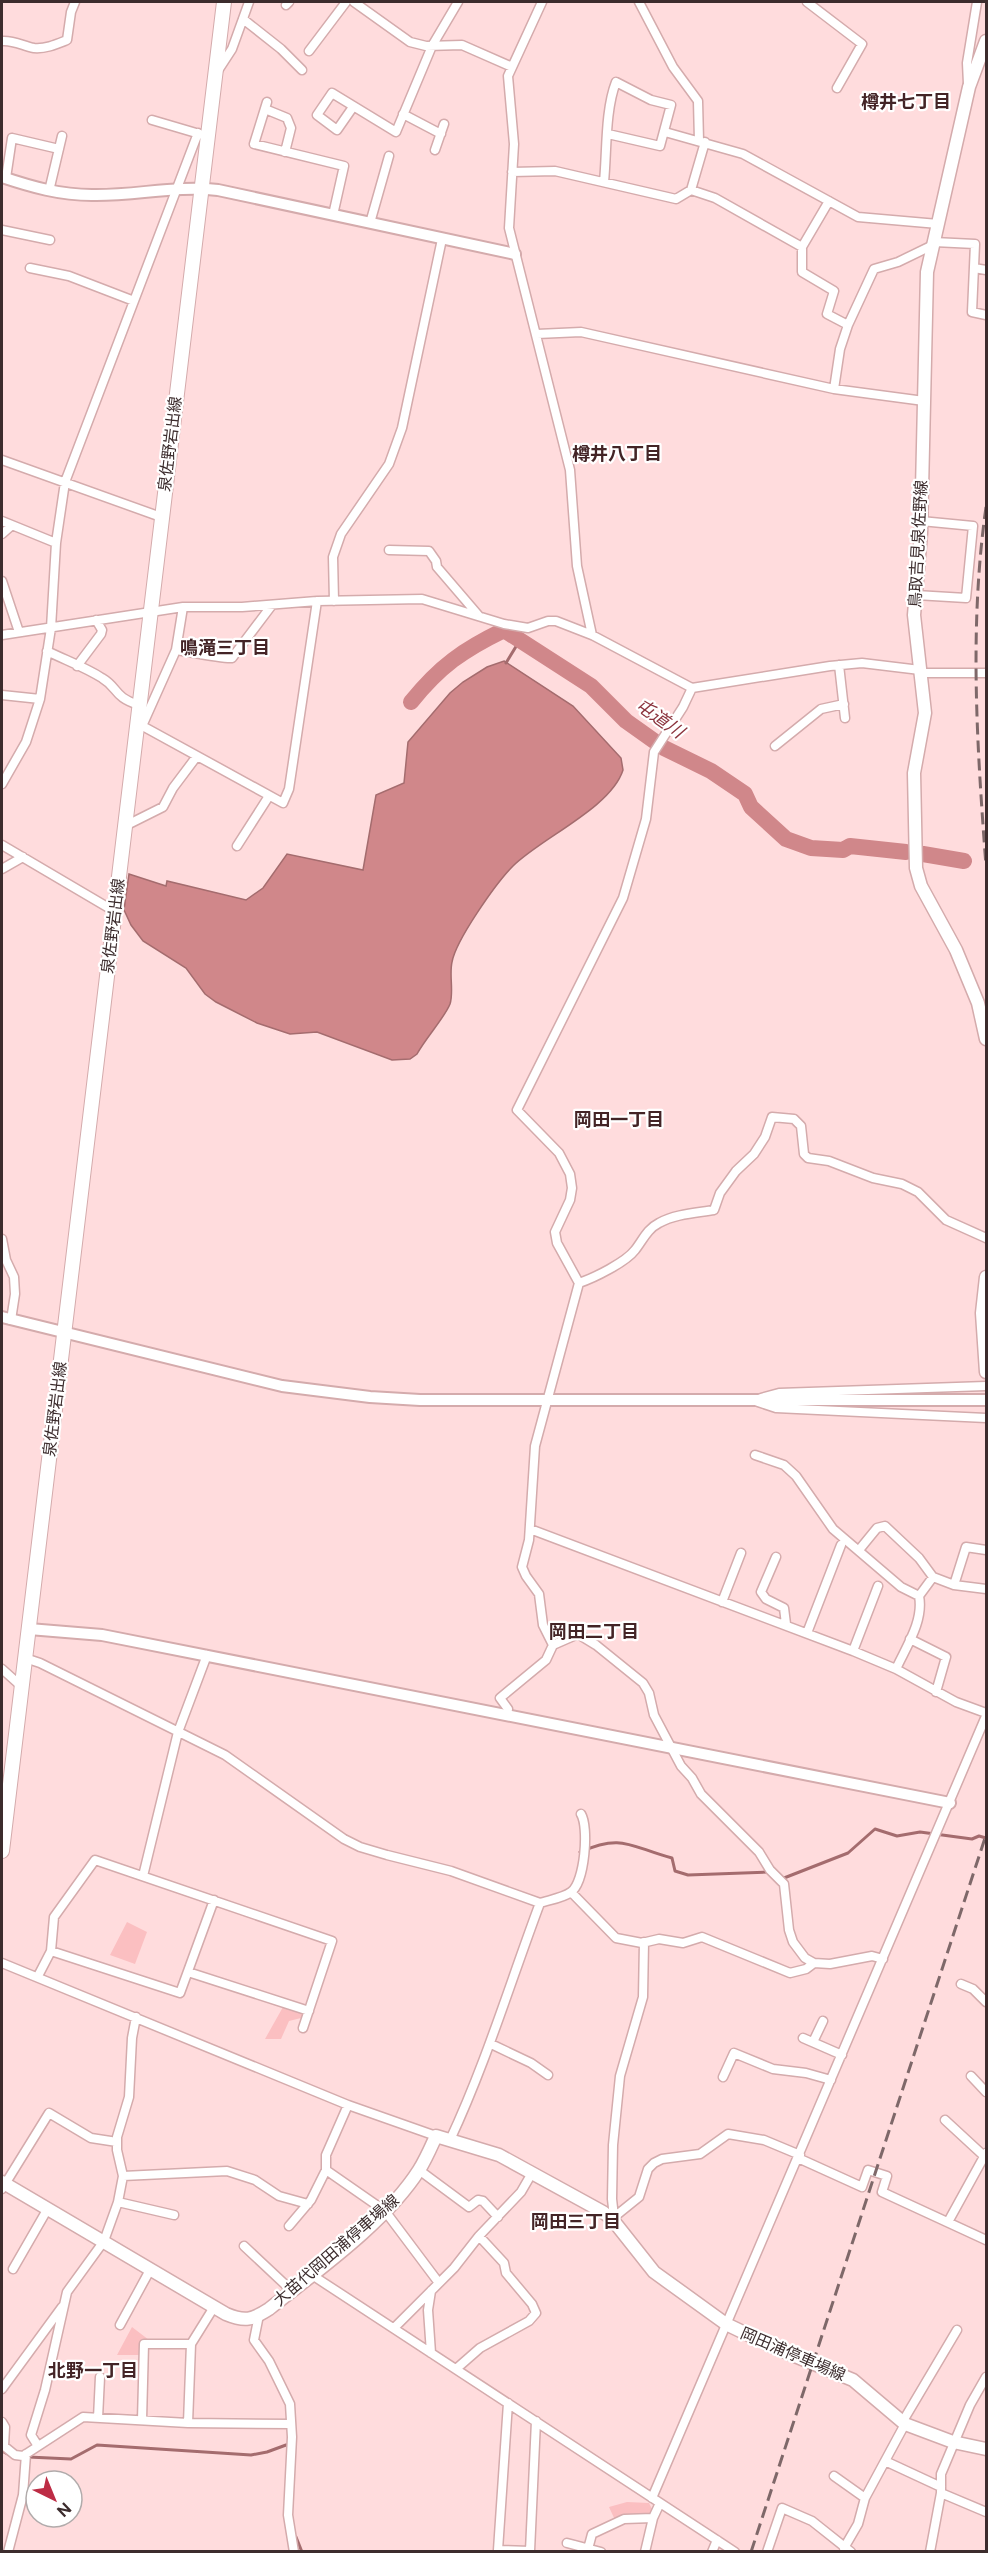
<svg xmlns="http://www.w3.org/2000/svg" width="988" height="2553" viewBox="0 0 988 2553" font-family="'Public Sans','Noto Sans JP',sans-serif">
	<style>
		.green { fill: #fbbfc1 }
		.water { fill: #d0878a; stroke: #a46c6e; stroke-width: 1.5 }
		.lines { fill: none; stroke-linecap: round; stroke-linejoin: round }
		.stream { stroke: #a46c6e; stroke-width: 3 }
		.river { stroke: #d0878a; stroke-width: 16 }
		.minor-casing { stroke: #d4abac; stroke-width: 11 }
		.tertiary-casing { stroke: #d4abac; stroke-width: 14 }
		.secondary-casing { stroke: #d4abac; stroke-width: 15 }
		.primary-casing { stroke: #d4abac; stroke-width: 16 }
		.minor { stroke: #fff; stroke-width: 8 }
		.tertiary { stroke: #fff; stroke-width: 10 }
		.secondary { stroke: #fff; stroke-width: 12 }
		.primary { stroke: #fff; stroke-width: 14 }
		.rail { stroke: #7e6869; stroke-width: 3; stroke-dasharray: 12 6; stroke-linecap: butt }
		.labels { text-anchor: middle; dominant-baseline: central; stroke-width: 4.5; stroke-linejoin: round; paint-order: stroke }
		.street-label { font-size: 16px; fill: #3c2c2d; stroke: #fff }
		.neighbourhood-label { font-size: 18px; font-weight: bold; fill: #432426; stroke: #fff }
		.water-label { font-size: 18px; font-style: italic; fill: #8c343e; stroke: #fff }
	</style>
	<rect width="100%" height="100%" fill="#ffdcdd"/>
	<!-- green -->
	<path class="green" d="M127,1922L147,1932L135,1964L110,1955Z
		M283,2007L300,2012L305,2017L289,2021L281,2039H265Z
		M132,2327L149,2340L141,2355H117Z
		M627,2502L649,2503L652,2509L650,2514L641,2513L640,2517L615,2520L609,2507Z"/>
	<!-- water -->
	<path class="water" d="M504,661L573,706L621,758L623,770C611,808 541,838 513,866C496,883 456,940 452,962C449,975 454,992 450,1004C445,1017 425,1039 417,1054L410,1059L392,1060L317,1032L290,1034L257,1023L216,1002L205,994L186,968L143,941L131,925L124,910L129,874L166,886L167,881L246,900L263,888L287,854L363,870L376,795L404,783L408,742L450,693L463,682L487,667Z"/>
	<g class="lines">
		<!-- stream -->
		<path class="stream" d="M506,663L520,640
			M580,1852C623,1833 630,1847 672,1858L675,1871L688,1875L768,1872
			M780,1877L784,1878L848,1853L875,1829L897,1836L920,1832L972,1839L979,1836L986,1838
			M2,2451L13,2457
			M28,2457L71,2459L97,2445L251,2455L267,2452L286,2445L291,2447
			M296,2537L302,2552"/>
		<!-- river -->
		<path class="river" d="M411,702C440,666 463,650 504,630L591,686L626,721L664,748L711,771L745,794L751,807L786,839L811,848L843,850L850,846L906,852
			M923,854L964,861"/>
		<defs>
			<path id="minor" d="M354,2L410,42L426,46L462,45L512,67
				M542,2L508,76L514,144L509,228L570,470L577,566L592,635
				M639,2L673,67L698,101L699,141
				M807,2L862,44L837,88
				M286,5L289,2
				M243,19L281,49L302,70
				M2,41C14,40 23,46 34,48C46,49 57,44 67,40L71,12L75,2
				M309,51L346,2
				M217,72L232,49L249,2
				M968,84L967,63L977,2
				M267,102L254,144L344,166L333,215
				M353,107L337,130L317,115L332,93L396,132L432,46L458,2
				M265,109L287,118L291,128L285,152
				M403,114L441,134
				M152,120L203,135
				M665,132L743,154L858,217L938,224
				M435,150L444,124
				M512,172L555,171L676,199L691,190L705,142
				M6,178L12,138L59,149
				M604,182C607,152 605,110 616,82L651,100L671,105L660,146L608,134
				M691,190L715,198L802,247
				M49,191L62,136
				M829,201L802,247V272L834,291L827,314L848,325
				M370,223L389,156
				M2,230L50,240
				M934,242L975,244L972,312L986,315
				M30,268L69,276L134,301
				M974,268L986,270
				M537,334L581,332L834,389L924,401
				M834,389L840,349L848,325L874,269L898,262L933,245
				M2,460L161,517
				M2,521L56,543
				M2,534L11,526
				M389,550L429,551L436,561L437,567L479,616
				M2,581L19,632
				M916,595L966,598L973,526L921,521
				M334,601L333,557L341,534L389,464L402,428L442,239
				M2,635L183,607H242L317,601L422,599L504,624L528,628L548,621H556L592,635L692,688L830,666L862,663L920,670
				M176,650C189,652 223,659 232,658L272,605
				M47,651C65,660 85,667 102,678C119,688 113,697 139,705
				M839,665L845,718
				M77,666L101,634L102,630L96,620
				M920,673H986
				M2,695L40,699
				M137,723L283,803L289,789L317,601
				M142,726L176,650L183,607
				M775,746L821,709L844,704
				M2,784L26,742L40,699L51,628L56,543L65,482L198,133
				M125,826L163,807L173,788L197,756
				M2,845L114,911
				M237,846L269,796
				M2,869L23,857
				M2,1239L6,1260L14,1277L15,1294L11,1320
				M579,1283L557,1243L555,1232L570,1200L572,1188L570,1174L559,1153L517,1110L623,898L646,819L654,752L683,707L692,688
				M761,1398L779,1393L986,1386
				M758,1402L776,1408L986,1418
				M755,1455L784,1465L796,1476L833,1529L901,1587L919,1596
				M530,1529L853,1651L896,1669L956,1702L986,1713
				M859,1550L877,1528L885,1526L919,1558L933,1577L954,1585L986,1589
				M776,1557L761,1592L766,1599L784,1608L786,1624
				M954,1585L966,1547L986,1550
				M722,1602L741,1553
				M807,1633L841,1545
				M910,1639L946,1657L936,1692
				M553,1645L578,1634L596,1645L643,1683L649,1693L654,1715L681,1766L692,1778L701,1794L759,1852L770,1870L784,1884L789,1930L793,1942L805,1958L814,1963L830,1964L872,1956L883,1959
				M853,1651L878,1586
				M25,1658L40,1663L225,1755L344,1839L360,1847L387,1855L451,1871L540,1903C510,1983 486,2063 450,2140
				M2,1669L21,1686
				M896,1669C906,1647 924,1621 919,1596L933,1577
				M507,1714L508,1709L500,1698L546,1660L553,1645L543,1625L539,1594L526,1576L522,1567L529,1540L535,1446L579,1283C594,1278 626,1262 635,1250C643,1240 647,1229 659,1223C675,1214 696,1213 714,1210L720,1193L736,1171L754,1154L765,1137L772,1117L794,1119L801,1126L804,1154L808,1158L829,1161L873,1178L902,1184L918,1192L946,1220L986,1238
				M143,1876L178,1732L207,1655
				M571,1892L616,1938L642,1943L659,1939L683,1943L702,1937L790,1973L806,1969L814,1963
				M540,1903C549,1900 563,1898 571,1892C585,1882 589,1827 581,1814
				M51,1951L180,1993L214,1900
				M2,1963L348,2105L436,2136
				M188,1972L309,2011
				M38,1976L51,1951L54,1917L95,1860L332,1941L303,2028
				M961,1984L973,1989L986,2002
				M803,2038L842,2055
				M813,2042L823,2021
				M491,2044L531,2063L548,2075
				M971,2076L986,2092
				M723,2077L734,2053L773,2069L806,2073L831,2080
				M945,2120L984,2156
				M798,2158L862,2187L868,2170L887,2176L882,2192L986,2240
				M326,2170L385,2211L439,2283
				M419,2170L469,2207L478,2200L483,2201L498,2217
				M123,2176L227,2171L255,2180L279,2196L308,2204
				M2,2189L49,2113L91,2138L117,2142
				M118,2202L174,2215
				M614,2217L612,2199L613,2145L620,2076L643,1997L644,1942
				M613,2218L639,2197L648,2169L654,2163L662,2159L700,2154L728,2134L764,2140L800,2155
				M948,2222L986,2153
				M289,2226L311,2200L326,2170V2155L348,2105
				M244,2246L292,2291
				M13,2269L47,2210
				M312,2275L735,2552
				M259,2315L254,2340L269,2361L290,2404L292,2437L288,2515L294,2552
				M120,2325L150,2270
				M394,2328L454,2268L479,2236L521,2192L532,2173
				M431,2353L428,2310L431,2291
				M456,2369L480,2348L529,2321L536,2313L532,2304L506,2273L504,2263L479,2236
				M2,2389L62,2307
				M508,2403L498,2550L530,2551L536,2421
				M98,2418L100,2377
				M142,2420L144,2344H191
				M903,2421L957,2330
				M2,2422L5,2427L4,2446L15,2455L23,2456L83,2417L188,2423L291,2424
				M188,2423L191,2344L214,2307
				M38,2446L31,2435L45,2390L67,2292L104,2241L118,2202L123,2176L117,2150V2137L129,2097L132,2038L136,2017
				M885,2461L941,2487
				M834,2476L865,2498
				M941,2493L986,2512
				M652,2498L986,1716
				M567,2543L601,2552
				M844,2548L858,2524L865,2498L905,2424
				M588,2549L592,2534L624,2519L653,2518
				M8,2552L23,2495L26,2454
				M645,2552L653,2518L660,2503
				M712,2552L717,2540
				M767,2552L782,2508L812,2521L851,2552
				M930,2552L941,2493V2474L970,2405L986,2377"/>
			<path id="tertiary" d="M2,177C32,187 60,195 92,195C135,196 176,185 218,190L515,254
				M2,1317L282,1386L370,1397L420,1400H986
				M29,1629L102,1635L950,1803"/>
			<path id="secondary" d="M986,41L969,87L927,272L921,533L914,615L925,713L914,773L916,868L921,886L956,950L978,1003L986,1039
				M986,1277L982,1313L986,1372
				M2,2182L226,2314C245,2322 252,2320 269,2309C318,2270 386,2222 419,2170C426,2159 431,2147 436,2136L499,2155L603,2212L612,2219L654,2272L726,2324L778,2349L853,2380L905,2424L953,2442L986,2449"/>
			<path id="primary" d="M2,1851L224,2"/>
		</defs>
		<!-- minor casing -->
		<use href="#minor" class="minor-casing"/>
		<!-- tertiary casing -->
		<use href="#tertiary" class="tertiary-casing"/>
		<!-- secondary casing -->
		<use href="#secondary" class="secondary-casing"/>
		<!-- primary casing -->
		<use href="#primary" class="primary-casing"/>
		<!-- minor -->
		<use href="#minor" class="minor"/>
		<!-- tertiary -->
		<use href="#tertiary" class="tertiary"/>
		<!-- secondary -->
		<use href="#secondary" class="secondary"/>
		<!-- primary -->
		<use href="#primary" class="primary"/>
		<!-- rail -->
		<path class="rail" d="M986,507C969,627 977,746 986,866
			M751,2552L986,1835"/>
	</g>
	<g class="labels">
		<!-- street labels -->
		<g class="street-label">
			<text transform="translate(170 444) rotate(-83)">泉佐野岩出線</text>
			<text transform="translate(918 544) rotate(-87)">鳥取吉見泉佐野線</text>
			<text transform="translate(113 926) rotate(-83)">泉佐野岩出線</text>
			<text transform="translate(55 1409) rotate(-83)">泉佐野岩出線</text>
			<text transform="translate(336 2250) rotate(-41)">大苗代岡田浦停車場線</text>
			<text transform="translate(793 2354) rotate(23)">岡田浦停車場線</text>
		</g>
		<!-- neighbourhood labels -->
		<g class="neighbourhood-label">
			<text x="906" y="101">樽井七丁目</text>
			<text x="617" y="453">樽井八丁目</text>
			<text x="225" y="647">鳴滝三丁目</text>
			<text x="619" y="1119">岡田一丁目</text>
			<text x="594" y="1631">岡田二丁目</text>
			<text x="576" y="2221">岡田三丁目</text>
			<text x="93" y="2370">北野一丁目</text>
		</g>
		<!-- water labels -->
		<g class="water-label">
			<text transform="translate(660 718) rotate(35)">屯道川</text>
		</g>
	</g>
	<!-- border -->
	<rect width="988" height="2553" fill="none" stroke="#3c2c2d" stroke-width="6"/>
	<!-- north arrow -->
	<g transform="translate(54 2499) rotate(137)"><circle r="28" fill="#ffffff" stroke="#b1abab" stroke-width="1.5"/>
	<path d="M0-4.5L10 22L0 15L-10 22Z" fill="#bd2c45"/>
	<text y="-9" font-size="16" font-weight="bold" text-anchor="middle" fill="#3c2c2d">N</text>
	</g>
</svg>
